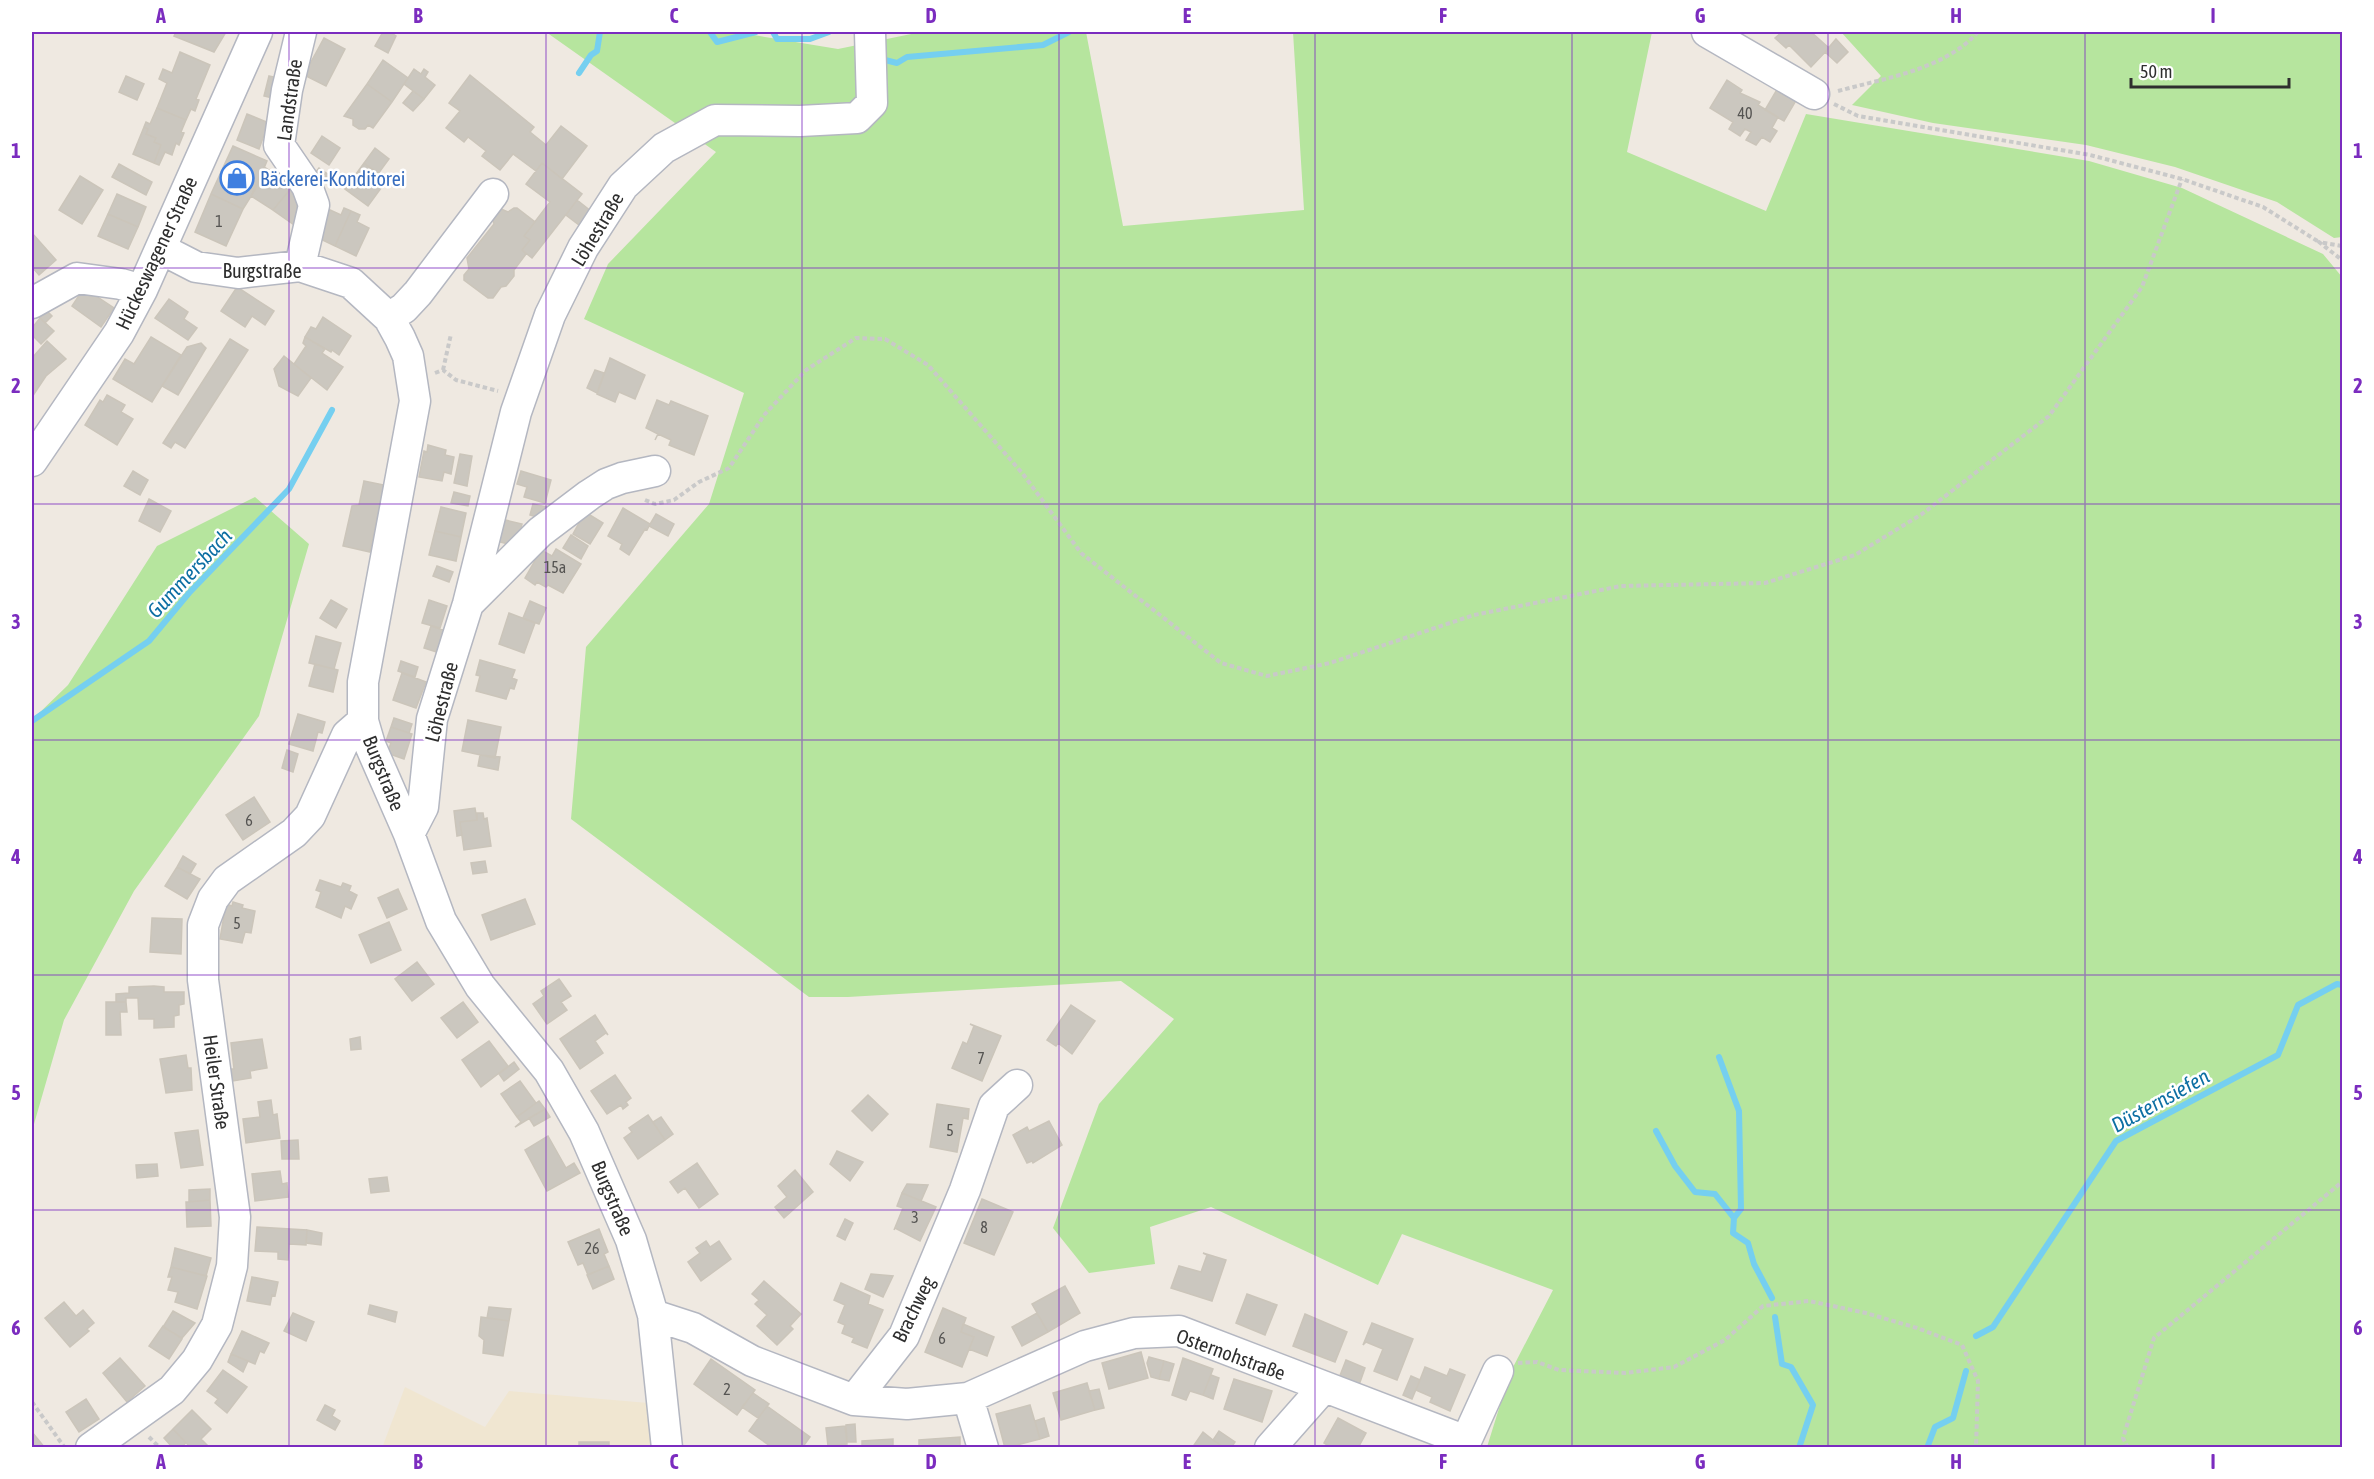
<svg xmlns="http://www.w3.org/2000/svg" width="2374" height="1479" viewBox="0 0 2374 1479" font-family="'Asap Condensed',sans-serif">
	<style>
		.education { fill: #f0e6d1 }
		.green { fill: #b6e59e }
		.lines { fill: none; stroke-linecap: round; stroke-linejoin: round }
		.stream { stroke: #75cff0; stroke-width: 6 }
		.building { fill: #cbc7bf; stroke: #cbc5ba; stroke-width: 1.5 }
		.minor-casing { stroke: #b4b7c1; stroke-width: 33 }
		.path { stroke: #c9c9c9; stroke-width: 4; stroke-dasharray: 4.5 3; stroke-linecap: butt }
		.minor { stroke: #fff; stroke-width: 30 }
		.grid { fill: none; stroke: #7b2cbf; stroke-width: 1.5; stroke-opacity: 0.55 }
		.labels { text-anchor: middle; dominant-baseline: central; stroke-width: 5; stroke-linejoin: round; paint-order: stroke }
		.number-label { font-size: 16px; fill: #555452 }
		.street-label { font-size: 20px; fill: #2e2e2e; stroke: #fff }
		.shop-label { font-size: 20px; fill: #366cbe; stroke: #fff; text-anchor: start }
		.water-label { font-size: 21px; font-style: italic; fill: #0d6fa3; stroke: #fff }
		.neatline { fill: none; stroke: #7b2cbf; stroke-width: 2 }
		.grid-label { font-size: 20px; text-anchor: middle; font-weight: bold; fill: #7b2cbf }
	</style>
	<rect width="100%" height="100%" fill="#efe9e1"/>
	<!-- education -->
	<path class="education" d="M405,1387L485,1427L509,1391L648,1403L655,1447L382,1448Z"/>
	<!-- green -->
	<path class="green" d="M546,32H735L838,49L921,32H1086L1123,226L1304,210L1293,32H1652L1627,152L1766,211L1806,114L2089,161L2182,188L2323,254L2342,277V1447H1487L1510,1373L1553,1290L1402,1234L1378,1285L1211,1207L1150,1227L1155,1264L1089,1273L1053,1228L1099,1104L1174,1019L1121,981L848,997H809L571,819L586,647L709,504L744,393L584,319L608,264L716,152Z
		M1841,32H2342V237L2334,238L2277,202L2175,167L2086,145L1933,123L1852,105L1881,76Z
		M255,497L309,544L259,716L134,891L64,1020L32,1131V720L68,685L157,546Z"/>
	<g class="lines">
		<!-- stream -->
		<path class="stream" d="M710,32L717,42L756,32
			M773,32L777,39H810L829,32
			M885,60L897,63L907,57L1043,45L1069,32
			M579,73L591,55L597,51L600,32
			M32,721L149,641L189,593L289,489L332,410
			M1719,1057L1739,1111L1741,1209L1734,1218L1733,1233L1748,1243L1754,1264L1772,1298
			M1656,1131L1675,1166L1695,1192L1715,1194L1734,1218
			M1775,1317L1782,1364L1791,1367L1813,1405L1799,1448
			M1976,1336L1993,1327L2116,1141L2278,1055L2298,1005L2337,984L2342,985
			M1927,1448L1935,1427L1953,1418L1966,1371"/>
	</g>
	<!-- building -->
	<path class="building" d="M176,32L187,33L226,32L214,52L174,36Z
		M383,32H390L396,36L388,53L375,46Z
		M1782,32H1811L1829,48L1811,67L1789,45L1786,48L1775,38Z
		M324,38L345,49L326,86L304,75Z
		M1836,39L1848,52L1837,63L1825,52Z
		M180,52L210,65L196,99L199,100L195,111L191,109L186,120L157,108L167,83L159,79L163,69L172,73Z
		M383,60L408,78L392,102L367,84Z
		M414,69L421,74L424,69L428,72L425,77L435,85L424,99L404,84Z
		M470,75L534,127L530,132L546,145L561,126L587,146L562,179L542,163L536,171L513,154L500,170L482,156L486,151L468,137L464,142L446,128L460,111L449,103Z
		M126,76L144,84L137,100L119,92Z
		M269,76L283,79L272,98L264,96Z
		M1727,80L1742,90L1740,93L1760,102L1758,105L1778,117L1772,128L1777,131L1770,142L1762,137L1756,145L1746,140L1751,132L1745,129L1740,136L1729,129L1733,122L1710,108Z
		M367,84L392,102L373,128L368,125L365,129H359L353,125V119L344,116Z
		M1779,86L1798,97L1784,121L1765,110Z
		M413,91L424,99L413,111L403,103Z
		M157,108L186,120L181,132L184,133L179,145L176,143L172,155L165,152L159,165L154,163L161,145L154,142L156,138L146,134L148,129L144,127L146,122L150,124Z
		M247,114L269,123L268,137L264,135L259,149L237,140Z
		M144,127L148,129L146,134L156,138L154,142L161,145L154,163L133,154Z
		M322,136L340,148L329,165L311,153Z
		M233,146L267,161L255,190L243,209L211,194Z
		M375,148L389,159L378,174L364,163Z
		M364,163L387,180L368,206L345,189Z
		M542,163L582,194L532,258L522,250L530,240L524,236L550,202L526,184Z
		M119,164L152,182L146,195L112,177Z
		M264,167L293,186L273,210L251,196Z
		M319,168L329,175L321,185L311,178Z
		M80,176L103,190L82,224L59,210Z
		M293,186L307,211L297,227L273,210Z
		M117,194L146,207L138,227L108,214Z
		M211,194L243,209L226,246L195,232Z
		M577,200L591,211L579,225L566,215Z
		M344,208L351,211L335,246L314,236L328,209L341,215Z
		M514,208H517L535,222L524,236L530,240L522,250L526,254L514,270V276L506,286L501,287L493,298H488L464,280V275L469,269L467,258L494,224L493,220L501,209L508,212Z
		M351,211L360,215L357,222L369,228L356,256L335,246Z
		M108,214L138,227L128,249L98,236Z
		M32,233L56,260L39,275L32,267Z
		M237,287L274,311L265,325L252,316L245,327L221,311Z
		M84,288L114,308L101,327L72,306Z
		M169,299L188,312L184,319L197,328L188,340L155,318Z
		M45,309L52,316L45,323L38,316Z
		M323,317L351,336L339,355L332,350L331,352L305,337L311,327L316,329Z
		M40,318L54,331L41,344L32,335V328Z
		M151,337L181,355L152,402L113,379L125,359L134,364Z
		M305,337L325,349L322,353L343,367L327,390L294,364L306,346L303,343Z
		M230,339L248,350L185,448L175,442L171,448L163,443Z
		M47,341L66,359L46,376L32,397V358Z
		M201,343L206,348L178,395L162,386L187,347Z
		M284,356L311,378L298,396L279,386L274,369Z
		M610,358L645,375L635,399L619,392L615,402L597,394Z
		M595,370L604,373L597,393L587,388Z
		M107,395L125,405L121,412L133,419L117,445L85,425L100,400L103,402Z
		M657,400L669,405L671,401L708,416L694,455L669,445L671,440L658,434L655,440L658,434L646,428Z
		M428,445L446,450L445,455L454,457L451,474L444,472L442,481L419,477L424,451L427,452Z
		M460,454L472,456L467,486L454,483Z
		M133,471L148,480L140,495L124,486Z
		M521,471L551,480L545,503L524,497L527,487L517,484Z
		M364,481L384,485L370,552L343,546L352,506L359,505Z
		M454,492L470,496L468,506L451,503Z
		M149,499L171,511L160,532L139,521Z
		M533,504L547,507L544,519L530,515Z
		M441,507L466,513L461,537L435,531Z
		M623,508L650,524L647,530L645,529L629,555L620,549L622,544L608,536Z
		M585,512L603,523L590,544L573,534Z
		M656,514L674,524L668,536L649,526Z
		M501,519L522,524L516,546L496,541Z
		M435,531L461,537L456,561L429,555Z
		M571,535L588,546L581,559L563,548Z
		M556,549L581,564L563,593L548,585L546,587L537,582L535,585L525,578L541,550L552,556Z
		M437,566L453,572L449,582L433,576Z
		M331,600L347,609L336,628L320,618Z
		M429,600L447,606L440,628L422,623Z
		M530,601L546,608L539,624L523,618Z
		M509,613L535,623L524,653L499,644Z
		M431,626L450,632L443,654L424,648Z
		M316,636L341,643L334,669L309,663Z
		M480,660L515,670L512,678L517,680L514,689L510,688L506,699L476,691L480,676L476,675Z
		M401,661L418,667L415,677L398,671Z
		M315,664L338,670L333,692L309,686Z
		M402,673L426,682L416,708L393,700Z
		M298,714L325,722L322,733L318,732L313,751L289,744Z
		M394,718L412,724L409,733L391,727Z
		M468,720L501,727L495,758L462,751Z
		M391,727L412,734L404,759L387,753L391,743L386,741Z
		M287,750L298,754L293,772L282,768Z
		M480,755L500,757L498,770L478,766Z
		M254,797L270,822L243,840L226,815Z
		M475,808L477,820L460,822L462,835L457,836L454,811Z
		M477,813H483L484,819L487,818L491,846L464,850L460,822L477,820Z
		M183,856L196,864L190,874L177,867Z
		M485,861L487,872L473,874L471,863Z
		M177,867L200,879L187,899L165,886Z
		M320,880L341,887L343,883L351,886L349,891L357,895L351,909L345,906L341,918L316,907L321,892L316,890Z
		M398,889L407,909L387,918L378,898Z
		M525,899L535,924L491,940L482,915Z
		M233,902L243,905L242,908L255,911L251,933L245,932L242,943L220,939L226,904L232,906Z
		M152,918L182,919L181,954L150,952Z
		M389,922L401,950L371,963L359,935Z
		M417,962L434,984L412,1001L395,979Z
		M559,979L571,996L561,1002L567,1010L547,1024L533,1004L544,996L541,991Z
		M154,986L164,987V992H184V1004L179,1005V1015L174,1016V1027L154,1028V1019H139L138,998H126V1002H116V994L129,993V987Z
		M106,1002H126L127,1012H120L121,1035H106Z
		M463,1002L478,1022L457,1038L441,1018Z
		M1071,1005L1095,1021L1072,1054L1058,1043L1056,1046L1047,1040Z
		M595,1015L608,1035L606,1033L595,1041L603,1053L580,1069L560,1039Z
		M970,1024L1001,1036L982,1081L952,1068L963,1042L967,1044L974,1026Z
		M360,1037L361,1049L351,1050L350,1039Z
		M262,1039L267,1068L250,1071L251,1078L233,1081L231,1069H234L231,1043Z
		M489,1041L508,1066L481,1087L462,1060Z
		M186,1055L188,1068H191L192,1090L166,1093L160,1059Z
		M514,1062L519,1069L504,1081L499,1074Z
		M615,1075L631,1098L626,1102L628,1105L623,1109L621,1105L607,1114L591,1091Z
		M520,1081L536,1103L517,1117L501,1094Z
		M868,1095L888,1114L872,1131L852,1111Z
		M271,1100L273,1115L277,1114L280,1138L246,1143L243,1119L260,1117L258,1102Z
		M539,1101L545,1109L515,1127L521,1122L517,1117Z
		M937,1104L969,1109L968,1119L963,1118L957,1152L930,1147Z
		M545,1109L550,1117L534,1126L529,1118Z
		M648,1115L665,1140L638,1159L624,1138L632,1132L629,1128Z
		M661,1117L673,1134L665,1140L653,1122Z
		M1049,1121L1062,1145L1033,1163L1032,1161L1027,1163L1013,1135L1027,1127L1029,1131Z
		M198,1130L203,1165L181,1168L175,1133Z
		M548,1136L566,1168L574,1163L580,1173L547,1191L525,1150Z
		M298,1140L299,1159H282L281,1141Z
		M837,1151L863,1162L850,1181L830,1164Z
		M697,1163L718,1194L699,1208L685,1188L678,1193L670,1182Z
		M157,1164L158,1176L137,1178L136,1165Z
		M795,1170L813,1192L784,1218L775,1207L787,1197L778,1186Z
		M280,1171L282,1184L287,1183L288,1197L255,1201L252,1174Z
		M387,1177L389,1191L371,1193L369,1179Z
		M907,1184L928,1185L921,1201L902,1193Z
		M210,1189V1200L189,1202V1190Z
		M902,1193L936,1207L920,1241L895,1228L894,1230L903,1208L897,1206Z
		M982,1199L1013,1212L994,1255L964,1243Z
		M210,1200L211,1226L187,1227L186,1202Z
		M845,1219L853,1223L845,1240L837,1236Z
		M257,1227L307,1230L306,1245L289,1244L288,1260L278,1259V1252L255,1251Z
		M599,1229L608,1252L604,1254L609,1266L588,1275L583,1263L578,1265L568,1242Z
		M307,1230L322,1233L321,1245L306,1243Z
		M706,1241L710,1247L719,1241L731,1259L701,1281L688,1262L700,1253L696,1248Z
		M175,1248L211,1258L206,1276L171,1267Z
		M1203,1253L1226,1260L1212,1301L1171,1288L1179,1266L1201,1272L1207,1255Z
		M609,1266L614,1279L593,1289L587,1275Z
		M171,1267L207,1276L197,1309L175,1302L178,1292L168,1290L172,1277H168Z
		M871,1274L893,1276L883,1297L865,1289Z
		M252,1277L278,1282L275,1296L272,1295L270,1305L247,1301Z
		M764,1281L801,1314L790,1326L793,1329L777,1345L757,1326L767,1315L755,1304L759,1300L752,1294Z
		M841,1283L870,1296L868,1304L883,1310L867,1348L852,1342L854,1338L842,1333L845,1325L838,1322L845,1305L834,1300Z
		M1065,1286L1080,1313L1048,1332L1032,1304Z
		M1247,1294L1277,1305L1265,1335L1236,1323Z
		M64,1302L76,1316L83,1310L94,1323L87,1329L89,1331L70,1347L45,1318Z
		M370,1305L397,1312L395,1322L368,1314Z
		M489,1307L511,1309L509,1321L487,1318Z
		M943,1308L966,1318L961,1332L974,1337L962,1367L925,1352Z
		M173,1311L195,1323L182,1338L163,1327Z
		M293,1313L314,1322L306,1341L284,1331Z
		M1037,1313L1048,1332L1022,1346L1012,1327Z
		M1305,1314L1347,1332L1335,1362L1293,1346Z
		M481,1317L509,1321L503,1356L483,1353L484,1340L479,1336Z
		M1372,1323L1413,1339L1397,1380L1374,1371L1383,1349L1366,1342L1363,1345Z
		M963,1324L994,1337L987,1356L969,1349L974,1337L961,1332Z
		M163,1326L182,1339L169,1359L149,1346Z
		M242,1331L269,1343L264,1353L260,1351L255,1364L231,1354Z
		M1141,1352L1148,1378L1109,1389L1102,1363Z
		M231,1354L248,1361L243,1372L228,1362Z
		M1149,1357L1164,1361L1159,1379L1151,1377L1147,1363Z
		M120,1358L145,1386L127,1402L103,1373Z
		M1183,1358L1213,1369L1203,1395L1190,1391L1186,1400L1172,1395Z
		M711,1359L755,1390L737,1415L694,1384Z
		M1346,1360L1365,1368L1359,1385L1339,1378Z
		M1164,1361L1174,1364L1169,1381L1159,1379Z
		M1425,1367L1447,1376L1450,1369L1465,1375L1450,1411L1430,1402L1432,1397L1416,1390Z
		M223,1370L247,1387L227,1413L215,1403L218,1399L207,1391Z
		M1211,1375L1219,1378L1213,1399L1203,1395Z
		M1411,1376L1420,1380L1412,1399L1403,1395Z
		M1234,1379L1272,1391L1262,1422L1224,1409Z
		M1087,1383L1095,1410L1061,1420L1053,1393Z
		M1099,1389L1104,1408L1095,1410L1089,1391Z
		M753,1393L769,1404L758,1418L742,1407Z
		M86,1399L99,1419L79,1432L66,1412Z
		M325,1405L335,1410L332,1416L340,1421L335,1430L317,1420Z
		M1030,1405L1040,1439L1005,1448L996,1414Z
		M767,1406L810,1437L802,1448H773L749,1431Z
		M192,1410L211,1429L201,1439L210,1448H191L173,1429Z
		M1044,1418L1049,1436L1040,1439L1035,1421Z
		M1338,1418L1366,1433L1358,1448H1332L1324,1443Z
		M855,1424L856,1442H847L846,1425Z
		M845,1426L847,1444L828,1446L826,1428Z
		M173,1429L186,1443L180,1448H173L164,1438Z
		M1219,1431L1235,1442L1231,1448H1225L1213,1440Z
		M32,1432L45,1448H32Z
		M1203,1432L1213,1440L1225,1448H1192Z
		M960,1437V1448H919V1440Z
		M893,1439V1448H862V1441Z
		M579,1442H609V1448H579Z"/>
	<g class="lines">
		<defs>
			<path id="minor" d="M1707,32L1814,94
				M161,249L196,267L238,273L300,266L351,283L389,318L400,338L408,356L415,401L363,682V721L370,745L409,834L441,921L480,986L549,1071L584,1132L631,1240L653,1315L667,1448
				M300,266L314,205L307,186L279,145L287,90L301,32
				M32,303L77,278L121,284L142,290
				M389,318L404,308L418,293L493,194
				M32,461L119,333L142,290L257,32
				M468,604L540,532L589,495L606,484L622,478L655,471
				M409,834L423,807L432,719L468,604L516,412L550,315L583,248L623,186L664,148L715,120L800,121L857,118L872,103L870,32
				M653,1315L693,1328L752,1361L854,1400L907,1404L968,1398L1085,1346L1134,1333L1179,1331L1466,1441L1498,1371
				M968,1398L983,1448
				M854,1400L904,1336L965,1190L994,1106L1017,1085
				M91,1448L172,1390L197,1360L217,1325L232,1266L235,1217L203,980V925L213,899L227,880L294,833L310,816L347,735L363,721
				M1270,1448L1323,1388"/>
		</defs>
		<!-- minor casing -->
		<use href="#minor" class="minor-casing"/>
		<!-- path -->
		<path class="path" d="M1838,91C1885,78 1944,70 1978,32
			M1834,104L1858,116L2090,155L2182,179L2263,207L2319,242
			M2342,246L2319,242L2342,260
			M443,370L451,334
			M435,373L443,370L456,380L498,391
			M645,500L655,504L674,500L699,482L729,468L765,414L806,370L856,338L885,339L928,365L1023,474L1081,553L1221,663L1267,676L1330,663L1474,615L1621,586L1765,583L1855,555L1922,514L2049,416L2142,287L2182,179
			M1518,1363L1537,1362L1559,1370L1625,1373L1674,1367L1725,1340L1763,1306L1809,1301L1866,1313L1917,1328L1962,1345L1978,1381L1976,1448
			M32,1402L65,1448
			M149,1437L160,1448
			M2128,1448L2123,1438L2154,1338L2342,1182"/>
		<!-- minor -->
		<use href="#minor" class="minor"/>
	</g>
	<!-- grid -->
	<path class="grid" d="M289,32V1448M546,32V1448M802,32V1448M1059,32V1448M1315,32V1448M1572,32V1448M1828,32V1448M2085,32V1448M32,268H2342M32,504H2342M32,740H2342M32,975H2342M32,1210H2342"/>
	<!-- icons -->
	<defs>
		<symbol id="shop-ring" viewBox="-11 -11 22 22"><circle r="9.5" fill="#fff" stroke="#3f7fe0" stroke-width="1.5"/><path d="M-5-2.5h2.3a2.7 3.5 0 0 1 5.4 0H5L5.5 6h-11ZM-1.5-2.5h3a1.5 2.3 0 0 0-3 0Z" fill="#3f7fe0"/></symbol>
	</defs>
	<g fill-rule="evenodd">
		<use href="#shop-ring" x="218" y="159" width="38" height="38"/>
	</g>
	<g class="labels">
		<!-- number labels -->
		<g class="number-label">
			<text x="1745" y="113">40</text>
			<text x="219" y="221">1</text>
			<text x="555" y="567">15a</text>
			<text x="249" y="820">6</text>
			<text x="237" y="923">5</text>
			<text x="981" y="1058">7</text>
			<text x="950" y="1130">5</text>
			<text x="915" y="1217">3</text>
			<text x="984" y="1227">8</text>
			<text x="592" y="1248">26</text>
			<text x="942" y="1338">6</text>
			<text x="727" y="1389">2</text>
		</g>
		<!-- street labels -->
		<g class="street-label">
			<text transform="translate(289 100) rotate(-82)">Landstraße</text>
			<text transform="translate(597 229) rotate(-59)">Löhestraße</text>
			<text transform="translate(156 253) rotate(-65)">Hückeswagener Straße</text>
			<text x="262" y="270">Burgstraße</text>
			<text transform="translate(441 702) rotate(-76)">Löhestraße</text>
			<text transform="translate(384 773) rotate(68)">Burgstraße</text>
			<text transform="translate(217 1082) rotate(82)">Heiler Straße</text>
			<text transform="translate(613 1198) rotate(67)">Burgstraße</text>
			<text transform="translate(913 1309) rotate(-64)">Brachweg</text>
			<text transform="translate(1231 1354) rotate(20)">Osternohstraße</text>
		</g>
		<!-- shop labels -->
		<g class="shop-label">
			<text x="260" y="178">Bäckerei-Konditorei</text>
		</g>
		<!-- water labels -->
		<g class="water-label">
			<text transform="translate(189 573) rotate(-47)">Gummersbach</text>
			<text transform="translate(2160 1100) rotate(-29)">Düsternsiefen</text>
		</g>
	</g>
	<!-- border -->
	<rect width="2374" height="1479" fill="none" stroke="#ffffff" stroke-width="66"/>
	<!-- scale -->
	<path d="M2131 78v9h158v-9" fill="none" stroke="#2e2e2e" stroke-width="3"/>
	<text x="2140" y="78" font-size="18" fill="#2e2e2e" stroke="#ffffff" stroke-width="4.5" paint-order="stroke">50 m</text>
	<rect x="33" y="33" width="2308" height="1413" class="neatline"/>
	<g class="grid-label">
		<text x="161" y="23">A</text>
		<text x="418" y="23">B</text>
		<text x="674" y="23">C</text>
		<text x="931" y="23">D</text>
		<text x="1187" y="23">E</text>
		<text x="1443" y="23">F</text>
		<text x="1700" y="23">G</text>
		<text x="1956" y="23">H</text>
		<text x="2213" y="23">I</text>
		<text x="16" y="158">1</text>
		<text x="2358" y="158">1</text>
		<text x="16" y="393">2</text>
		<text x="2358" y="393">2</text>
		<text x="16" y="629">3</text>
		<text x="2358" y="629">3</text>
		<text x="16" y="864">4</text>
		<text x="2358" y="864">4</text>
		<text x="16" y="1100">5</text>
		<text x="2358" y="1100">5</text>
		<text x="16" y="1335">6</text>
		<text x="2358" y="1335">6</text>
		<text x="161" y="1469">A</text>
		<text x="418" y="1469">B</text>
		<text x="674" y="1469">C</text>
		<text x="931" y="1469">D</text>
		<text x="1187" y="1469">E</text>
		<text x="1443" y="1469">F</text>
		<text x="1700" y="1469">G</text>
		<text x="1956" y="1469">H</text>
		<text x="2213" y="1469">I</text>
	</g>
</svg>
